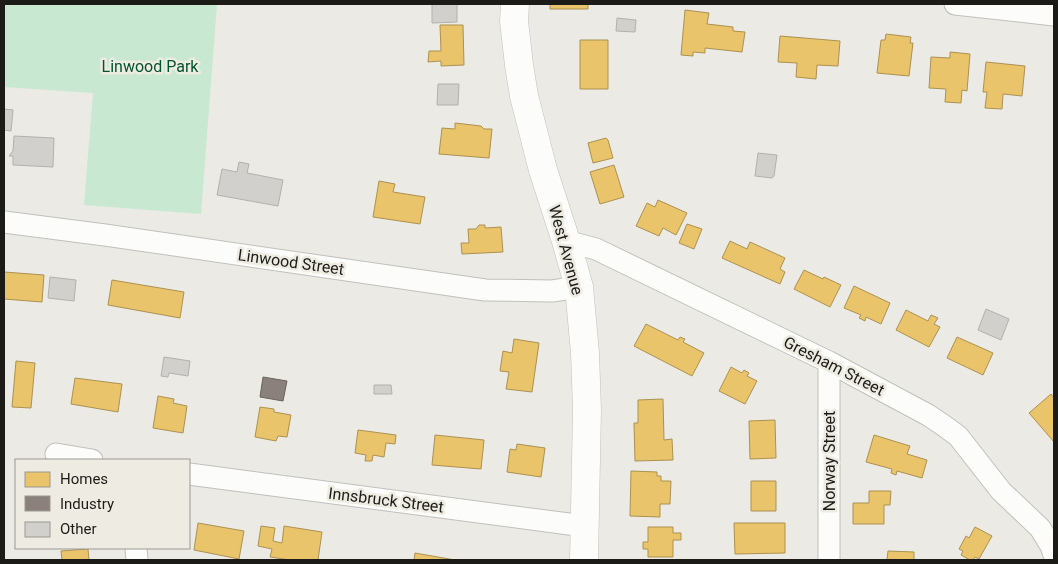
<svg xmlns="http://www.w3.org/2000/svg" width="1058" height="564" viewBox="0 0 1058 564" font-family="Roboto,sans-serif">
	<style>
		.green { fill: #c9e8d1 }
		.homes { fill: #e9c46a; stroke: #ac9151 }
		.industry { fill: #8a817c; stroke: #69625e }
		.building { fill: #d1d0cc; stroke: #b2b1ad }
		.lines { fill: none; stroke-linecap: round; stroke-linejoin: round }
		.street-casing { stroke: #c0c0bc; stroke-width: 23 }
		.secondary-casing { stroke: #c0c0bc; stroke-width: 29 }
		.street { stroke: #fcfcfb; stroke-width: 21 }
		.secondary { stroke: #fcfcfb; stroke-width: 28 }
		.labels { text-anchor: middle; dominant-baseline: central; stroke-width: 5; stroke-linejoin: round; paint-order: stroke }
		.park-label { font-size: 16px; fill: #01542f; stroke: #eeece2 }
		.street-label { font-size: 16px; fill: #1c1b18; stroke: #eeece2 }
	</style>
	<rect width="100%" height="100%" fill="#ebeae5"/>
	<!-- green -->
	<path class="green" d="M4,4H217L201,214L84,205L93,93L4,87Z"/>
	<!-- homes -->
	<path class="homes" d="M550,4H588V9H550Z
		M685,10L709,13L707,24L733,27V31L745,32L742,52L705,48V53L693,52V56L681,55Z
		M440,25H463L464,65L441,66V61L428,62L429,51H441Z
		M886,34L911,37L910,43H913L909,76L877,73L881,40H885Z
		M780,36L840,41L838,66L817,65L816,79L796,77L797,63L778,62Z
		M580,40H608V89H580Z
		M950,52L970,54L967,91L962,90L961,103L945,102L946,89L929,88L931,57L950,58Z
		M986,62L1025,66L1022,96L1003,94L1002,109L985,108L987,92H983Z
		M455,123L481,126L484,129H492L489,158L439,154L442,128L455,129Z
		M606,138L608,140L613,158L593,163L588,143Z
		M614,165L624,197L600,204L590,172Z
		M379,181L395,184L393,192L425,197L420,224L373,217Z
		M658,200L687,213L676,235L663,228L659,236L636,226L647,203L655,207Z
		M687,224L702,229L694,249L679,243Z
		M479,225H485V228L501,227L503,252L462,254L461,243H469L468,229H476Z
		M730,241L747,249L750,242L785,258L780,269L785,272L780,284L722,258Z
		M804,270L823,279L824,277L841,285L830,307L794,289Z
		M4,272L44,275L42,302L4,299Z
		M112,280L184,292L180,318L108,305Z
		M854,286L890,303L881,324L866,317L865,321L859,318L861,315L844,308Z
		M906,310L928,321L931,315L938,318L934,324L940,327L929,347L896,330Z
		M646,324L678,340L680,337L685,339L683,342L704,353L692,376L634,346Z
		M957,337L993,353L983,375L947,358Z
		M514,339L539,343L532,392L506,389L509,372L500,371L503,351L512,353Z
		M16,361L35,363L31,408L12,407Z
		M731,367L742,373L744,370L749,373L747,376L757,381L745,404L719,391Z
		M75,378L122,384L118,412L71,404Z
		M1051,394L1054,398V442L1029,413Z
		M158,396L174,399L173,403L187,406L183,433L153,428Z
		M663,399L664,440L672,439L673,460L635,461L634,423H638V400Z
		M260,407L274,409V412L291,415L287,437L278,436L276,441L255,437Z
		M775,420L776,458L750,459L749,421Z
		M358,430L396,435L395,444L386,443L384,457L373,455L372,461H365L366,455L355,453Z
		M435,435L484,440L481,469L432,465Z
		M874,435L910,446L907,454L927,460L922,478L897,471L896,475L891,473L892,469L866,462Z
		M517,444L545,448L541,477L507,472L510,449L516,450Z
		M631,471L657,472V476H661V481H671L670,504H660V517L630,516Z
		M751,481H776V511H751Z
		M869,491H891L890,505H884V524H853V503H869Z
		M198,523L244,531L239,559L194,550Z
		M734,523H785V553L735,554Z
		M261,526L275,528L273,541L282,543L284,526L322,532L318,560H290L270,557L272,549L258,546Z
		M648,527H673V533H681V540H673V557H648V549H643V542H648Z
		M975,527L992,536L979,559L975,557L973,560H970L961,555L963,551L959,549L966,536L969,538Z
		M88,549L89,560H62L61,551Z
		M888,551L914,552V560H887Z
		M415,553L455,560H414Z"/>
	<!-- industry -->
	<path class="industry" d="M263,377L287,381L283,401L260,397Z"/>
	<!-- building -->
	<path class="building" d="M432,4H457V22L432,23Z
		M617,18L636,20L635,32L616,31Z
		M438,84H459L458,105H437Z
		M4,109L13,110L11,131L4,130Z
		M14,136L54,138L53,167L13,165V156H9L13,151Z
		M758,153L777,155L774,176L772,178L755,176Z
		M239,162L249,164L247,173L283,180L278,206L217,195L222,169L237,172Z
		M50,277L76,280L74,301L48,298Z
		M986,309L1009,319L1001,340L978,330Z
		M164,357L190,361L188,376L169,373L168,377L161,376Z
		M374,385H391L392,394H374Z"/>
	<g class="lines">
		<defs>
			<path id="street" d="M955,4L1054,15
				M4,222L105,235L485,290L552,291L579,287
				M566,241L596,249L829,362L928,415L943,425L958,436L1001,491L1040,528L1051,546L1054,555
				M56,454L92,460
				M189,474L584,526
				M136,548L137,560
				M829,560V362"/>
			<path id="secondary" d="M515,4L514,21L519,65L524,96L543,170L566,241L579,287L585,353L587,410L584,560"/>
		</defs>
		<!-- street casing -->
		<use href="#street" class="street-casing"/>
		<!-- secondary casing -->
		<use href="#secondary" class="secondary-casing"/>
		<!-- street -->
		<use href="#street" class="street"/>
		<!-- secondary -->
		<use href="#secondary" class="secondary"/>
	</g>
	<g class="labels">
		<!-- park labels -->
		<g class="park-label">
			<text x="150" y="66">Linwood Park</text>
		</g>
		<!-- street labels -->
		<g class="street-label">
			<text transform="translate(566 250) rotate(75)">West Avenue</text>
			<text transform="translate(291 262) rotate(8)">Linwood Street</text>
			<text transform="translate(834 366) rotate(27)">Gresham Street</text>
			<text transform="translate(829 461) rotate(-90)">Norway Street</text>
			<text transform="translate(386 500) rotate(7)">Innsbruck Street</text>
		</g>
	</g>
	<!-- border -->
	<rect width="1058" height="564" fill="none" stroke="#1c1b18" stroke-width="10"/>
	<!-- legend -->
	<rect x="15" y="459" width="175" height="90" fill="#eeece2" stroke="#9a9891"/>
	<rect x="25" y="472" width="25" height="15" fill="#e9c46a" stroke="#9a9891"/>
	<text x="60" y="484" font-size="15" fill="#1c1b18">Homes</text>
	<rect x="25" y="496" width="25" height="15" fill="#8a817c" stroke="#9a9891"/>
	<text x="60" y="509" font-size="15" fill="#1c1b18">Industry</text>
	<rect x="25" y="522" width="25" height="15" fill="#d1d0cc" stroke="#9a9891"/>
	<text x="60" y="534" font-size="15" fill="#1c1b18">Other</text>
</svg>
